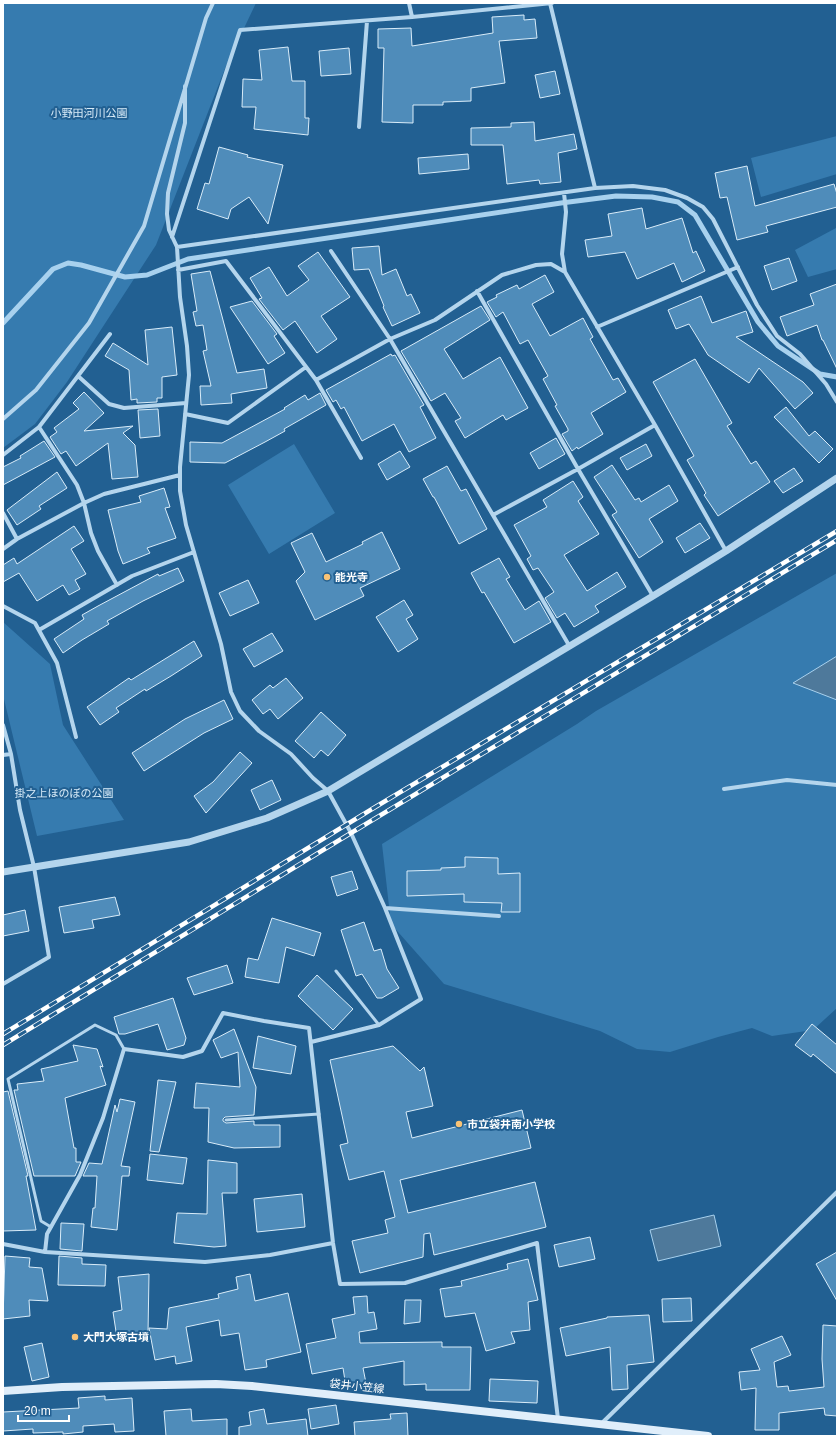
<svg xmlns="http://www.w3.org/2000/svg" width="840" height="1439" viewBox="0 0 840 1439" font-family="Helvetica,'Noto Sans JP',sans-serif">
	<style>
		.green { fill: #367baf }
		.water { fill: #4e799b; stroke: #a8d1ee }
		.lines { fill: none; stroke-linecap: round; stroke-linejoin: round }
		.stream { stroke: #a8d1ee; stroke-width: 5 }
		.building { fill: #4f8cba; stroke: #d9ecf9 }
		.service { stroke: #b4d5ed; stroke-width: 3 }
		.minor { stroke: #b4d5ed; stroke-width: 4 }
		.tertiary { stroke: #b4d5ed; stroke-width: 7 }
		.secondary { stroke: #e0eefa; stroke-width: 8 }
		.rail-casing { stroke: #fff; stroke-width: 4.5 }
		.rail { stroke: #226092; stroke-width: 3; stroke-dasharray: 9; stroke-linecap: butt }
		.poi-dot { fill: #f9c376; stroke: #226092; stroke-width: 1.5 }
		.labels { text-anchor: middle; dominant-baseline: central; stroke-width: 4; stroke-linejoin: round; paint-order: stroke }
		.park-label { font-size: 11px; fill: #d9ecf9; stroke: #226092 }
		.poi-label { font-size: 11px; font-weight: bold; fill: #fff; stroke: #226092; text-anchor: start }
		.street-label { font-size: 11px; fill: #fff; stroke: #226092 }
	</style>
	<rect width="100%" height="100%" fill="#226092"/>
	<!-- green -->
	<path class="green" d="M3,3H256L226,66L156,245L67,382L35,424L3,448Z
		M837,136V174L761,197L751,158Z
		M836,228L837,232V269L808,277L795,250Z
		M294,444L335,513L269,554L228,485Z
		M837,573V1008L813,1030L772,1036L752,1028L718,1037L670,1052L637,1049L600,1031L444,984L391,924L382,844L577,724L596,711Z
		M3,622L50,664L63,725L124,820L37,836L3,695Z"/>
	<!-- water -->
	<path class="water" d="M837,656V700L793,683Z
		M714,1215L721,1246L658,1261L650,1230Z"/>
	<g class="lines">
		<!-- stream -->
		<path class="stream" d="M3,323L53,269L68,263L81,265L125,277L147,275L188,259L561,203L616,196L652,197L678,202L695,215L758,322L778,346L820,374L837,377"/>
	</g>
	<!-- building -->
	<path class="building" d="M524,15V20L535,19L537,38L499,41L505,83L471,88V101L443,102V105H413V123L382,122L384,48H378V29L411,28L412,46L493,33L492,17Z
		M288,47L292,81H305V118H309L308,135L254,129L256,107H242L243,79L262,80L259,50Z
		M349,48L351,74L321,76L319,51Z
		M555,71L560,94L540,98L535,75Z
		M534,122L535,141L574,134L577,149L558,153L561,182L540,184L539,180L507,184L503,145H471V128L511,127V123Z
		M219,147L248,155L247,157L283,165L268,224L249,197L231,209L228,219L197,209L205,183L209,184Z
		M468,154L469,169L419,174L418,158Z
		M747,166L755,206L834,184L837,194V207L766,226L768,232L737,240L727,197L720,198L715,173Z
		M642,208L646,229L682,218L693,253L696,251L705,271L682,282L674,263L637,279L625,252L588,257L585,240L612,236L608,214Z
		M379,246L382,275L396,269L407,296L411,294L420,313L392,326L383,307L384,306L369,269L354,270L352,248Z
		M318,252L350,297L321,316L337,339L317,353L295,321L283,330L259,299L262,298L250,278L269,267L287,296L309,280L298,266Z
		M789,258L797,281L772,290L764,266Z
		M210,271L237,373L264,369L267,388L231,394L232,403L201,405L200,386H211L203,351L207,350L203,325L196,326L193,312L197,311L191,274Z
		M545,275L554,292L532,304L550,336L583,318L593,337L590,339L613,380L618,378L626,392L591,413L603,434L578,449L577,447L572,451L562,434L568,431V429L555,406L557,405L543,379L548,376L528,340L520,344L503,312L496,317L487,302L497,297L496,295L517,285L519,289Z
		M837,284V369L823,340H822L817,325L787,336L780,317L814,305L810,294Z
		M701,296L712,323L746,311L753,332L736,337L803,382L813,393L795,409L759,368L749,383L708,355L689,324L676,329L668,310Z
		M252,301L277,334L274,336L285,353L268,364L230,307Z
		M481,306L490,320L444,349L463,379L500,357L528,408L506,420L503,415L465,438L455,421L461,418L445,393L431,401L401,351Z
		M172,327L177,375L162,377V398H157V402L137,403V399L131,400L129,370L105,356L113,343L148,365L145,330Z
		M391,354L392,356L395,355L424,405L420,407L436,438L409,452L394,424L362,441L344,407L341,409L336,400L333,402L326,390Z
		M695,359L732,423L727,426L751,464L756,461L770,482L718,516L704,495L706,493L687,460L694,456L653,382Z
		M84,392L104,413L84,431L133,426L123,433L135,445L138,477L112,479L108,443L76,466L66,451L61,454L50,437L57,432L54,428L79,409L73,403Z
		M320,393L326,405L284,429L285,431L265,442L225,463L190,462V442L222,443L285,409L284,408L305,395L308,400Z
		M786,407L809,436L815,431L833,449L819,463L774,417Z
		M158,409L160,436L140,438L138,410Z
		M556,438L565,454L539,469L530,453Z
		M44,441L55,457L3,485V467L21,458L20,456Z
		M646,444L652,456L627,470L620,458Z
		M400,451L410,467L387,480L378,464Z
		M612,465L635,500L639,498L641,502L669,485L678,501L649,519L663,542L639,558L612,515L617,512L594,477Z
		M447,466L461,491L466,489L487,529L459,544L434,497H433L423,479Z
		M794,468L803,481L783,493L774,481Z
		M57,472L67,488L39,506L41,509L17,525L7,510Z
		M573,481L583,497L578,501L599,534L564,555L587,591L617,572L626,587L595,606L599,612L574,627L565,613L557,618L545,598L554,592L538,568L533,570L527,559L531,556L514,525L547,507L543,500Z
		M164,488L170,507L165,508L176,538L147,548L150,553L123,564L118,551L108,510L141,502L139,496Z
		M700,523L710,538L685,553L676,538Z
		M74,526L84,541L71,549L86,574L75,580L80,589L69,595L63,585L37,601L19,573L3,582V565L14,558L17,564Z
		M382,532L400,569L360,588L364,596L315,620L296,581L305,572L291,543L312,533L326,562L363,544L362,542Z
		M499,558L510,577L506,579L525,610L539,601L551,622L514,643L484,592L482,593L471,573Z
		M178,568L184,581L143,601L107,621L109,624L82,640L63,653L54,639L84,619L82,615L98,606L158,574L159,576Z
		M248,580L259,603L230,616L219,593Z
		M404,600L413,615L406,619L418,639L398,652L376,617Z
		M272,633L283,651L254,667L243,649Z
		M194,641L202,656L171,676L146,691L145,689L116,708L119,712L100,725L87,707L129,678L131,680Z
		M286,678L303,698L278,719L270,709L263,714L252,700L270,685L273,688Z
		M224,700L233,719L204,733L144,771L132,753L185,719Z
		M321,712L346,735L328,756L321,750L314,758L295,741Z
		M240,752L252,763L206,813L194,796L213,782Z
		M272,780L281,800L260,810L251,790Z
		M465,857L498,858V874L520,873V912H501L502,903L464,902V894L407,896V871L441,870V868L465,867Z
		M352,871L358,889L337,896L331,877Z
		M115,897L120,915L92,920L94,928L64,933L59,907Z
		M25,910L29,931L3,936V915Z
		M272,918L321,933L314,956L286,947L279,983L245,977L248,958L258,960Z
		M364,922L374,951L381,949L387,969L399,988L382,998H377L362,974L356,976L341,930Z
		M227,965L233,983L194,995L187,978Z
		M317,975L353,1009L333,1030L298,996Z
		M173,998L186,1038L184,1045L167,1050L158,1024L125,1034H119L114,1017Z
		M812,1024L837,1045V1074L813,1054L811,1057L795,1045Z
		M234,1029L256,1087L254,1115L225,1117L223,1119V1121L226,1123L254,1121V1125H280V1147L234,1148L208,1142L209,1108H194L196,1083L240,1087L238,1052L221,1058L213,1040Z
		M258,1036L296,1046L291,1074L253,1068Z
		M73,1045L97,1049L103,1067L100,1066L106,1085L65,1098L74,1148H76V1162H81L75,1176H34L14,1090H18L17,1084L44,1081L41,1069L78,1061Z
		M393,1046L420,1071L424,1067L433,1106L406,1112L412,1138L522,1110L531,1148L400,1180L408,1213L535,1182L546,1227L434,1255L430,1233L424,1234L423,1257L360,1273L352,1241L388,1233L385,1220L395,1217L384,1171L349,1180L340,1145L348,1143L330,1060Z
		M158,1080L176,1082L159,1152L150,1151Z
		M8,1091L28,1176H26L36,1230L3,1231V1092Z
		M120,1099L135,1102L121,1166L130,1167L129,1176H122L117,1230L91,1227L93,1208H95L97,1176H83L89,1163L102,1164L115,1105L117,1112Z
		M150,1154L187,1158L183,1184L147,1180Z
		M208,1160L237,1163V1193H222L226,1246L214,1247L174,1243L177,1213L207,1214Z
		M302,1194L305,1227L257,1232L254,1199Z
		M61,1223L84,1224L82,1251L60,1249Z
		M590,1237L595,1259L559,1267L554,1245Z
		M837,1252V1301L816,1264Z
		M5,1256L30,1258L29,1267L42,1268L48,1301L29,1300L30,1316L3,1319Z
		M59,1256L82,1258V1264L106,1265L105,1286L58,1285Z
		M528,1259L538,1300L528,1302L530,1330L511,1332L515,1343L486,1351L475,1313L445,1317L440,1289L462,1286L461,1281L508,1269L507,1264Z
		M149,1274L148,1333L117,1338L113,1312L122,1310L118,1277Z
		M250,1274L255,1301L288,1293L301,1352L266,1360L267,1367L245,1370L239,1333L221,1336L219,1320L186,1327L192,1361L176,1364L175,1356L155,1360L149,1328L167,1329L169,1308L219,1298L218,1294L238,1289L236,1277Z
		M367,1296L368,1313L374,1312L377,1329L359,1332L360,1343L442,1342V1347H471L470,1390H426V1384L404,1385V1361L363,1368L366,1383L346,1387L343,1368L312,1374L306,1344L336,1338L332,1319L355,1314L353,1297Z
		M691,1298L692,1321L663,1322L662,1299Z
		M405,1300H421L420,1322L404,1324Z
		M649,1315L654,1362L627,1365L628,1389L612,1390L610,1347L566,1356L560,1328L607,1318V1317Z
		M823,1325L837,1326V1416L825,1415L824,1408L779,1413V1430H755L756,1388L741,1390L739,1372L760,1370L751,1349L782,1336L791,1355L774,1362L777,1387L788,1386L789,1391L824,1387L822,1359Z
		M42,1343L49,1377L32,1381L24,1347Z
		M490,1379L538,1381L537,1403L489,1401Z
		M105,1396V1400L132,1398L134,1431L115,1432L114,1424L83,1426V1432L63,1434V1432L33,1433V1429L3,1431V1412L79,1408L78,1398Z
		M336,1405L339,1424L311,1429L308,1409Z
		M191,1409L192,1421L227,1419V1436H166L164,1411Z
		M264,1409L267,1424L306,1419L308,1436H239V1427L251,1425L249,1412Z
		M407,1413L408,1436H355L354,1422L391,1419L390,1414Z"/>
	<g class="lines">
		<!-- service -->
		<path class="service" d="M336,971L379,1025
			M226,1120L319,1114
			M51,1227L41,1221L8,1079L95,1025L116,1035L124,1049"/>
		<!-- minor -->
		<path class="minor" d="M409,3L412,17
			M550,3L595,188
			M185,86V123L168,193L167,214L169,230L177,247L180,297L187,346L189,375L180,467V491L186,525L221,644L231,692L240,711L259,731L291,754L313,778L328,791L351,833L385,908L421,999L379,1025L311,1042
			M359,127L367,21
			M564,193L566,212L562,254L565,272L655,425L726,551
			M172,237L240,30L412,17L552,3
			M177,247L595,188L633,186L665,190L687,198L703,207L713,219L757,305L777,336L800,354L826,384L837,402
			M331,251L390,339L570,647
			M178,270L226,261L316,380L361,458
			M477,291L578,469L653,596
			M597,327L738,267
			M78,376L109,404L124,408L186,403
			M316,380L390,339L435,320L502,275L536,265L551,264L565,272
			M185,414L228,423L306,367
			M3,419L36,390L89,323L144,226L206,18L213,3
			M39,427L77,485L84,503L91,533L98,551L117,585
			M3,455L39,427L110,334
			M3,513L17,539
			M493,515L578,469L655,425
			M3,549L17,539L84,503L104,494L180,475
			M3,606L35,623L57,663L76,737
			M39,630L132,576L194,552
			M3,725L11,754L20,810L34,867L49,957L3,984
			M3,755L11,754
			M724,789L787,780L837,785
			M385,908L499,916
			M3,1244L45,1252L205,1262L270,1255L333,1243
			M45,1252L47,1234L80,1175L103,1118L124,1049L183,1057L202,1051L223,1013L264,1021L309,1028L333,1243L340,1284L405,1283L537,1243L558,1419
			M601,1424L837,1192"/>
		<!-- tertiary -->
		<path class="tertiary" d="M3,872L189,842L267,818L328,791L653,596L726,551L837,478"/>
		<!-- secondary -->
		<path class="secondary" d="M3,1391L62,1387L216,1384L252,1386L708,1436"/>
		<defs>
			<path id="rail" d="M3,1034L377,806L837,531
				M3,1045L351,833L837,540"/>
		</defs>
		<!-- rail casing -->
		<use href="#rail" class="rail-casing"/>
		<!-- rail -->
		<use href="#rail" class="rail"/>
	</g>
	<!-- markers -->
	<g class="poi-dot">
		<circle cx="327" cy="577" r="4"/>
		<circle cx="459" cy="1124" r="4"/>
		<circle cx="75" cy="1337" r="4"/>
	</g>
	<g class="labels">
		<!-- park labels -->
		<g class="park-label">
			<text x="89" y="113">小野田河川公園</text>
			<text x="64" y="793">掛之上ほのぼの公園</text>
		</g>
		<!-- poi labels -->
		<g class="poi-label">
			<text x="335" y="577">能光寺</text>
			<text x="467" y="1124">市立袋井南小学校</text>
			<text x="83" y="1337">大門大塚古墳</text>
		</g>
		<!-- street labels -->
		<g class="street-label">
			<text transform="translate(357 1386) rotate(6)">袋井小笠線</text>
		</g>
	</g>
	<!-- border -->
	<rect width="840" height="1439" fill="none" stroke="#ffffff" stroke-width="8"/>
	<!-- scale -->
	<path d="M18 1415v6h51v-6" fill="none" stroke="#ffffff" stroke-width="2"/>
	<text x="24" y="1415" font-size="12" fill="#ffffff" stroke="#226092" stroke-width="3" paint-order="stroke">20 m</text>
</svg>
